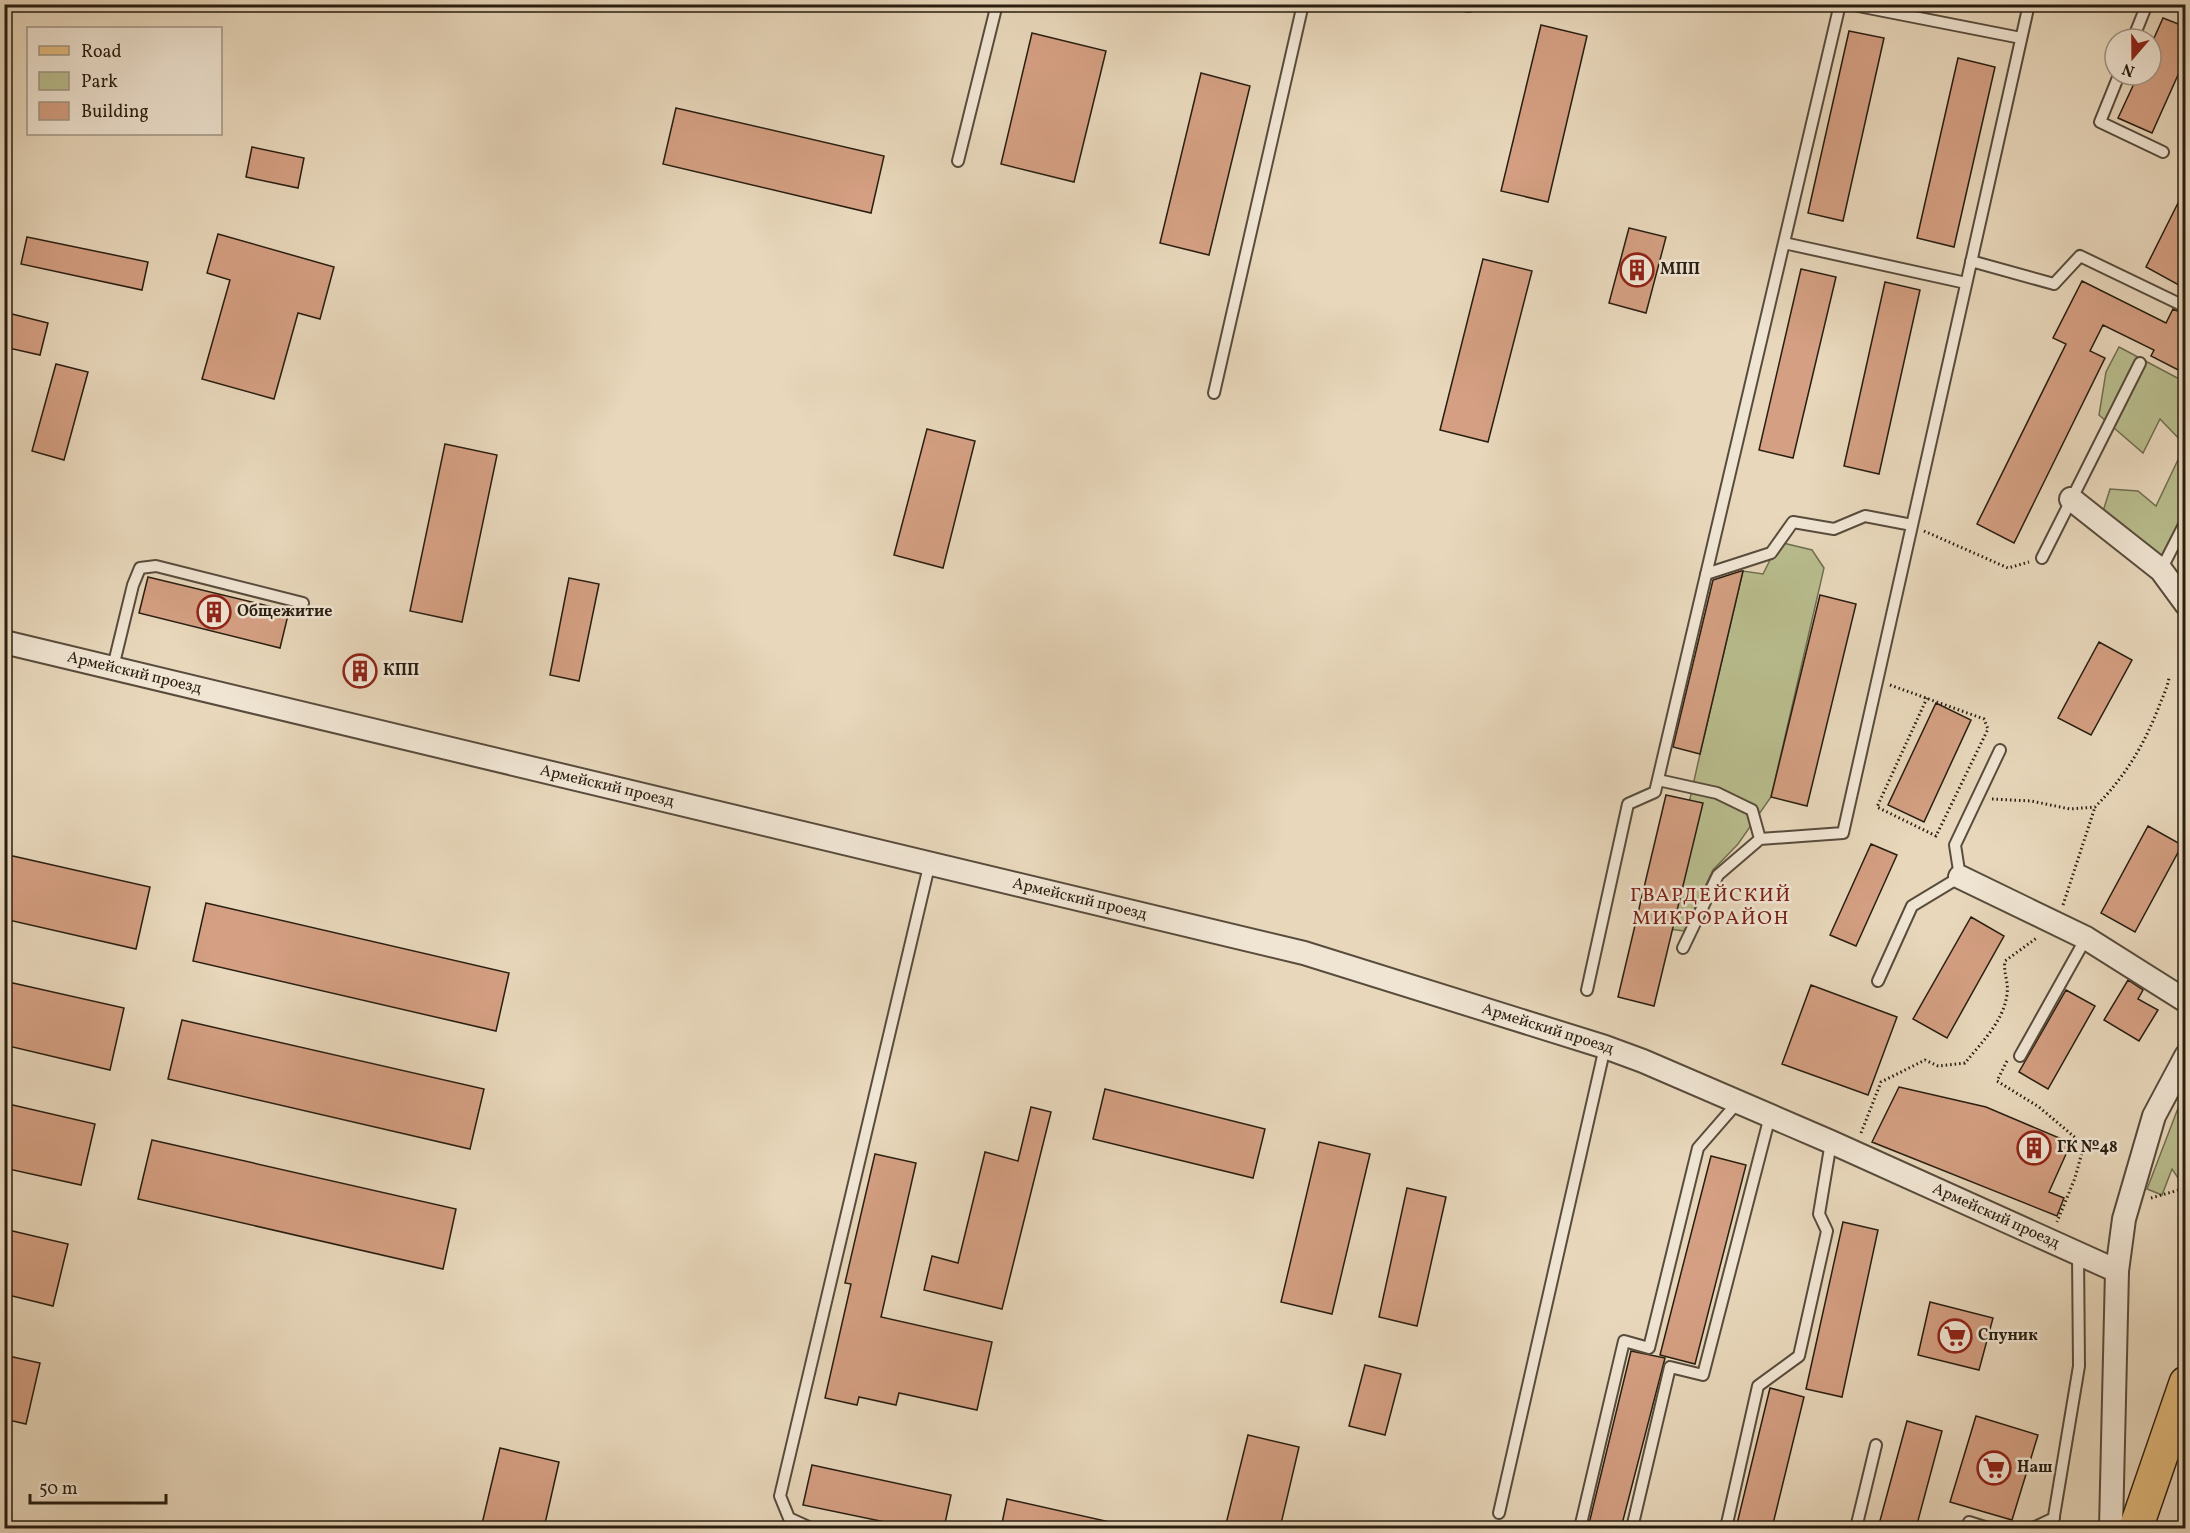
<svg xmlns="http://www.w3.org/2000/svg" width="2190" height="1533" viewBox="0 0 2190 1533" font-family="Vollkorn,serif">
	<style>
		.green { fill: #b9bd8e; stroke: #706e50; stroke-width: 1.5 }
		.building { fill: #d49f82; stroke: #281e11; stroke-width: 1.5 }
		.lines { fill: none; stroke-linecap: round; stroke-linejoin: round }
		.lane-casing { stroke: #584c3c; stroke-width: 14 }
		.street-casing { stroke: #584c3c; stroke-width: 26 }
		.primary-casing { stroke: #281e11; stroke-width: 36 }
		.path { stroke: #281e11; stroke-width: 3; stroke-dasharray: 1.5 3; stroke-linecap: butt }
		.lane { stroke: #f0e5d3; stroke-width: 10 }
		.street { stroke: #f0e5d3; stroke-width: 22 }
		.primary { stroke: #e4bc7e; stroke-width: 33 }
		.labels { text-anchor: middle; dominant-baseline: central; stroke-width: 5; stroke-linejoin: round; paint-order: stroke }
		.poi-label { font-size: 16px; font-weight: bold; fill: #281e11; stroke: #f0e5d3; text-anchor: start }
		.street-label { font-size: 16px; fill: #281e11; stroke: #f0e5d3 }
		.quarter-label { font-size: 20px; letter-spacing: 1.5px; fill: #7a1f14; stroke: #f0e5d3 }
	</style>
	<rect width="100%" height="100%" fill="#e8d7bb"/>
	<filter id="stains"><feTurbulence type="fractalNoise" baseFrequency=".00333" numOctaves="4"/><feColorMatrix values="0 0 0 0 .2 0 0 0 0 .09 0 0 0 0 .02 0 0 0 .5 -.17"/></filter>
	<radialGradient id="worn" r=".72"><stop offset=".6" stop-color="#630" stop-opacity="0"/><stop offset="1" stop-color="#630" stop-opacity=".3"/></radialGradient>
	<!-- green -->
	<path class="green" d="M2119,347L2185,382V521L2161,570L2100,521L2110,489L2138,491L2156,506L2185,445L2160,419L2143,453L2099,415L2106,372Z
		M1779,542L1812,550L1824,568L1771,797L1738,844L1713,870L1684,931L1661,928L1700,754L1743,571L1763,574Z
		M2185,1090V1188L2172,1169L2162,1195L2147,1189Z"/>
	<!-- building -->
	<path class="building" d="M2163,18L2186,27V57L2152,133L2118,118L2138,75H2151V45Z
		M1541,25L1587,36L1548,202L1501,191Z
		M1849,31L1884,38L1843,221L1808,213Z
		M1032,33L1106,51L1074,182L1001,164Z
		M1958,58L1995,67L1954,247L1917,238Z
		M1201,73L1250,86L1209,255L1160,243Z
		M676,108L884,156L871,213L663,164Z
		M252,147L304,158L298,188L246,177Z
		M2186,187V289L2146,267Z
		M1629,228L1666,237L1646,313L1609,303Z
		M218,234L334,267L320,319L298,313L274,399L202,379L230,280L207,273Z
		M27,237L148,262L142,290L21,264Z
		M1483,259L1532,271L1488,442L1440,430Z
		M1801,269L1836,277L1793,458L1759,450Z
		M2082,281L2166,323L2173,309L2186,315V374L2151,356L2154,350L2103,325L2090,351L2105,358L2014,543L1977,524L2066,344L2053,338Z
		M1885,282L1920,290L1879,474L1844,466Z
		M4,312L48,323L40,355L4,347Z
		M56,364L88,372L64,460L32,451Z
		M927,429L975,441L943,568L894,555Z
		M445,444L497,455L462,622L410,611Z
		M1741,571H1743L1700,754L1673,747L1713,580Z
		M148,577L289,611L280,648L139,613Z
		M569,578L599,584L579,681L550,675Z
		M1820,595L1856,604L1807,806L1771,797Z
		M2099,642L2132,660L2091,735L2058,718Z
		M351,660L372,664L368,682L347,677Z
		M1936,703L1971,720L1924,822L1888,805Z
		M1666,795L1703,803L1654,1006L1618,997Z
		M2148,826L2182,845L2135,932L2101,913Z
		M1871,844L1897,855L1856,946L1830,935Z
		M4,854L150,887L136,949L4,919Z
		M206,903L509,973L496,1031L193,961Z
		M1971,917L2004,936L1947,1038L1913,1019Z
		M2128,980L2143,990L2138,999L2158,1010L2139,1041L2104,1020Z
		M4,981L124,1008L110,1070L4,1045Z
		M1811,985L1897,1017L1868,1095L1782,1064Z
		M2066,990L2095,1006L2048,1089L2019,1072Z
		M182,1020L484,1089L470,1149L168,1079Z
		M1899,1087L1986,1107L2071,1143L2049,1192L2064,1198L2057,1216L1872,1142Z
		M1105,1089L1265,1129L1253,1178L1093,1139Z
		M4,1103L95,1124L81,1185L4,1168Z
		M1031,1107L1051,1112L1002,1309L924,1290L932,1256L958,1263L985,1152L1018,1161Z
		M152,1140L456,1209L443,1269L138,1199Z
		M1319,1142L1370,1154L1332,1314L1281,1302Z
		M875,1154L916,1163L881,1317L992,1342L977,1410L899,1393L896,1405L859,1397L857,1405L825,1398L851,1284L845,1283Z
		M1711,1156L1746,1165L1695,1364L1660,1355Z
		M1407,1188L1446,1197L1417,1326L1379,1317Z
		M1843,1222L1878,1230L1842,1397L1806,1389Z
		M4,1229L68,1244L53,1306L4,1294Z
		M1930,1302L1993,1318L1979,1370L1918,1355Z
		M1631,1351L1665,1358L1621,1528H1588Z
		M4,1355L40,1363L26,1424L4,1419Z
		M1365,1365L1401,1374L1385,1435L1349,1426Z
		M1770,1388L1804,1397L1772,1528H1736Z
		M1976,1416L2038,1435L2012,1520L1950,1502Z
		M1907,1421L1942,1431L1916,1528H1878Z
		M1248,1435L1299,1447L1280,1528H1225Z
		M500,1448L559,1462L544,1528H481Z
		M812,1465L951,1495L944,1528H914L803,1505Z
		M1007,1499L1110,1522L1109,1528H1001Z"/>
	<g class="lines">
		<defs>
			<path id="lane" d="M1460,4L1468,6L1469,4
				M1848,4L2021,38
				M2133,39L2147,4
				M2119,75L2100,122L2163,152
				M958,161L997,4
				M1784,243L1966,283
				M1971,261L2054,284L2080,256L2186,307
				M1214,393L1303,4
				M2042,558L2140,363
				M2161,570L2186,521
				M1706,574L1771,553L1793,522L1834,529L1865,516L1912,525
				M113,667L133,585L140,568L156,566L303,603
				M1658,780L1717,793L1752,810L1760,839
				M1683,948L1718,875L1760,839L1843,833L2029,4
				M1878,981L1912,906L1960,877L1955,845L2000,750
				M1587,990L1628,804L1655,792L1840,4
				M2020,1056L2086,938
				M1499,1513L1605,1047
				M811,1528L789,1518L780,1496L930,862
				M1580,1528L1624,1341L1649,1348L1698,1148L1738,1102
				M1632,1528L1670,1367L1703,1375L1770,1116
				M1726,1528L1758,1386L1799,1356L1827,1231L1819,1214L1831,1142
				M1856,1528L1876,1445
				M1967,1528L1969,1522L1988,1528
				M2033,1528L2054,1518
				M2052,1528L2079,1366L2078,1253"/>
			<g id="street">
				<path d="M2071,499L2161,570L2186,604"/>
				<path id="s1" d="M4,642L1304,953L1605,1047L1643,1061L1831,1142L2117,1271"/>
				<path d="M1960,877L2086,938L2186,1001"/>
				<path d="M2111,1528L2117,1271L2124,1219L2154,1116L2186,1056"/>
			</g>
			<path id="primary" d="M2136,1528L2186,1383"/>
		</defs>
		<!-- lane casing -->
		<use href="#lane" class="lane-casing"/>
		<!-- street casing -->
		<use href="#street" class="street-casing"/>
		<!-- primary casing -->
		<use href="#primary" class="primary-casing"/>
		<!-- path -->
		<path class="path" d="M1924,531L2008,568L2029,562
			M1890,685L1984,719L1988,729L1936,836L1877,807L1927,698
			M1992,799L2031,801L2070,809L2095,807C2124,778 2143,747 2158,709C2162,698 2167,689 2169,678
			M2063,905L2095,807
			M2007,1061L1997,1081L2039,1107L2084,1145L2075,1178L2057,1222
			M1861,1133L1881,1082L1925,1060L1938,1066L1965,1063C1981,1043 2004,1021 2007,994C2009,982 2003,973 2005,961L2038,937
			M2151,1198L2186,1188"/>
		<!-- lane -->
		<use href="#lane" class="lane"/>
		<!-- street -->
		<use href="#street" class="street"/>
		<!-- primary -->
		<use href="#primary" class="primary"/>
	</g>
	<!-- icons -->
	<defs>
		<symbol id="building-ring" viewBox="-11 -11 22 22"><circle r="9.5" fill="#f0e5d3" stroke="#8f2418" stroke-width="1.5"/><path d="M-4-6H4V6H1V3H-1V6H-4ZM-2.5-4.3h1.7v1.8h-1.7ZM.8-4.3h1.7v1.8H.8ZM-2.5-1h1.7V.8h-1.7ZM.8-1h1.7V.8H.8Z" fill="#8f2418"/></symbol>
		<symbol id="supermarket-ring" viewBox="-11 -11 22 22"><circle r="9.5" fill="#f0e5d3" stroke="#8f2418" stroke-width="1.5"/><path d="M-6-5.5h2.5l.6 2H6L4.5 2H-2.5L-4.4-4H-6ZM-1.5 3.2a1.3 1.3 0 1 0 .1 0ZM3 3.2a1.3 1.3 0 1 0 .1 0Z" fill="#8f2418"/></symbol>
	</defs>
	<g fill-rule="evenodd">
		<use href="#building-ring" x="1618" y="251" width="38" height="38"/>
		<use href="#building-ring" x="195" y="593" width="38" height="38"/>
		<use href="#building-ring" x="341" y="652" width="38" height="38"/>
		<use href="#building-ring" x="2015" y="1129" width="38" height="38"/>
		<use href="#supermarket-ring" x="1936" y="1317" width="38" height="38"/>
		<use href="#supermarket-ring" x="1975" y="1449" width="38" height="38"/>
	</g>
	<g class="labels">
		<!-- poi labels -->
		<g class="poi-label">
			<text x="1660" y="270">МПП</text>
			<text x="237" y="612">Общежитие</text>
			<text x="383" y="671">КПП</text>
			<text x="2057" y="1148">ГК №48</text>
			<text x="1978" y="1336">Спуник</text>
			<text x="2017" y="1468">Наш</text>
		</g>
		<!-- street labels -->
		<g class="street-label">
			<text stroke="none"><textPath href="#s1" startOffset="134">Армейский проезд</textPath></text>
			<text stroke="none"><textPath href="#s1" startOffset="620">Армейский проезд</textPath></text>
			<text stroke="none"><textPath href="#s1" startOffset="1106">Армейский проезд</textPath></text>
			<text stroke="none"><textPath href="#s1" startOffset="1592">Армейский проезд</textPath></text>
			<text stroke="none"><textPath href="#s1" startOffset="2078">Армейский проезд</textPath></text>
		</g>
		<!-- quarter labels -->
		<g class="quarter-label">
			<text x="1711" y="896">ГВАРДЕЙСКИЙ<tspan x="1711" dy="23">МИКРОРАЙОН</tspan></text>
		</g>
	</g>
	<!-- margin -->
	<rect width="2190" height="1533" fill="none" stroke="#e8d7bb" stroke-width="24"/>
	<rect x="6" y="6" width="2178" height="1521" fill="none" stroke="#281e11" stroke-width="3"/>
	<rect x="12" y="12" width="2166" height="1509" fill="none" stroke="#281e11" stroke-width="1.5"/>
	<!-- legend -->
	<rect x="27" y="27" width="195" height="108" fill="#f0e5d3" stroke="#a09585" stroke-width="1.5"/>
	<rect x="39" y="46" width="30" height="9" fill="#e4bc7e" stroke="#a09585" stroke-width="1.5"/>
	<text x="81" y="57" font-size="18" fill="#281e11">Road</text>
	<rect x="39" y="72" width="30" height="18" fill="#b9bd8e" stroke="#a09585" stroke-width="1.5"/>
	<text x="81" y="87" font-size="18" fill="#281e11">Park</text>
	<rect x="39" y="102" width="30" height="18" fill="#d49f82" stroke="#a09585" stroke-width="1.5"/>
	<text x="81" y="117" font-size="18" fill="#281e11">Building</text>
	<!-- north arrow -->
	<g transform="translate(2133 57) rotate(200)"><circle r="28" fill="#f0e5d3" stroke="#a09585" stroke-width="1.5"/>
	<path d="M0-4.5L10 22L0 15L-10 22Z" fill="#8f2418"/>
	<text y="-9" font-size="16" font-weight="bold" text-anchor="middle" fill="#281e11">N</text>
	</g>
	<!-- scale -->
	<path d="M30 1494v9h136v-9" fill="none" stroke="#281e11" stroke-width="3"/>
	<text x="39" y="1494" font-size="18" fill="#281e11" stroke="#f0e5d3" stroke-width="4.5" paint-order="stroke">50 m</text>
	<rect width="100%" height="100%" filter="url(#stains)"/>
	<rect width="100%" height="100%" fill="url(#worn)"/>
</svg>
